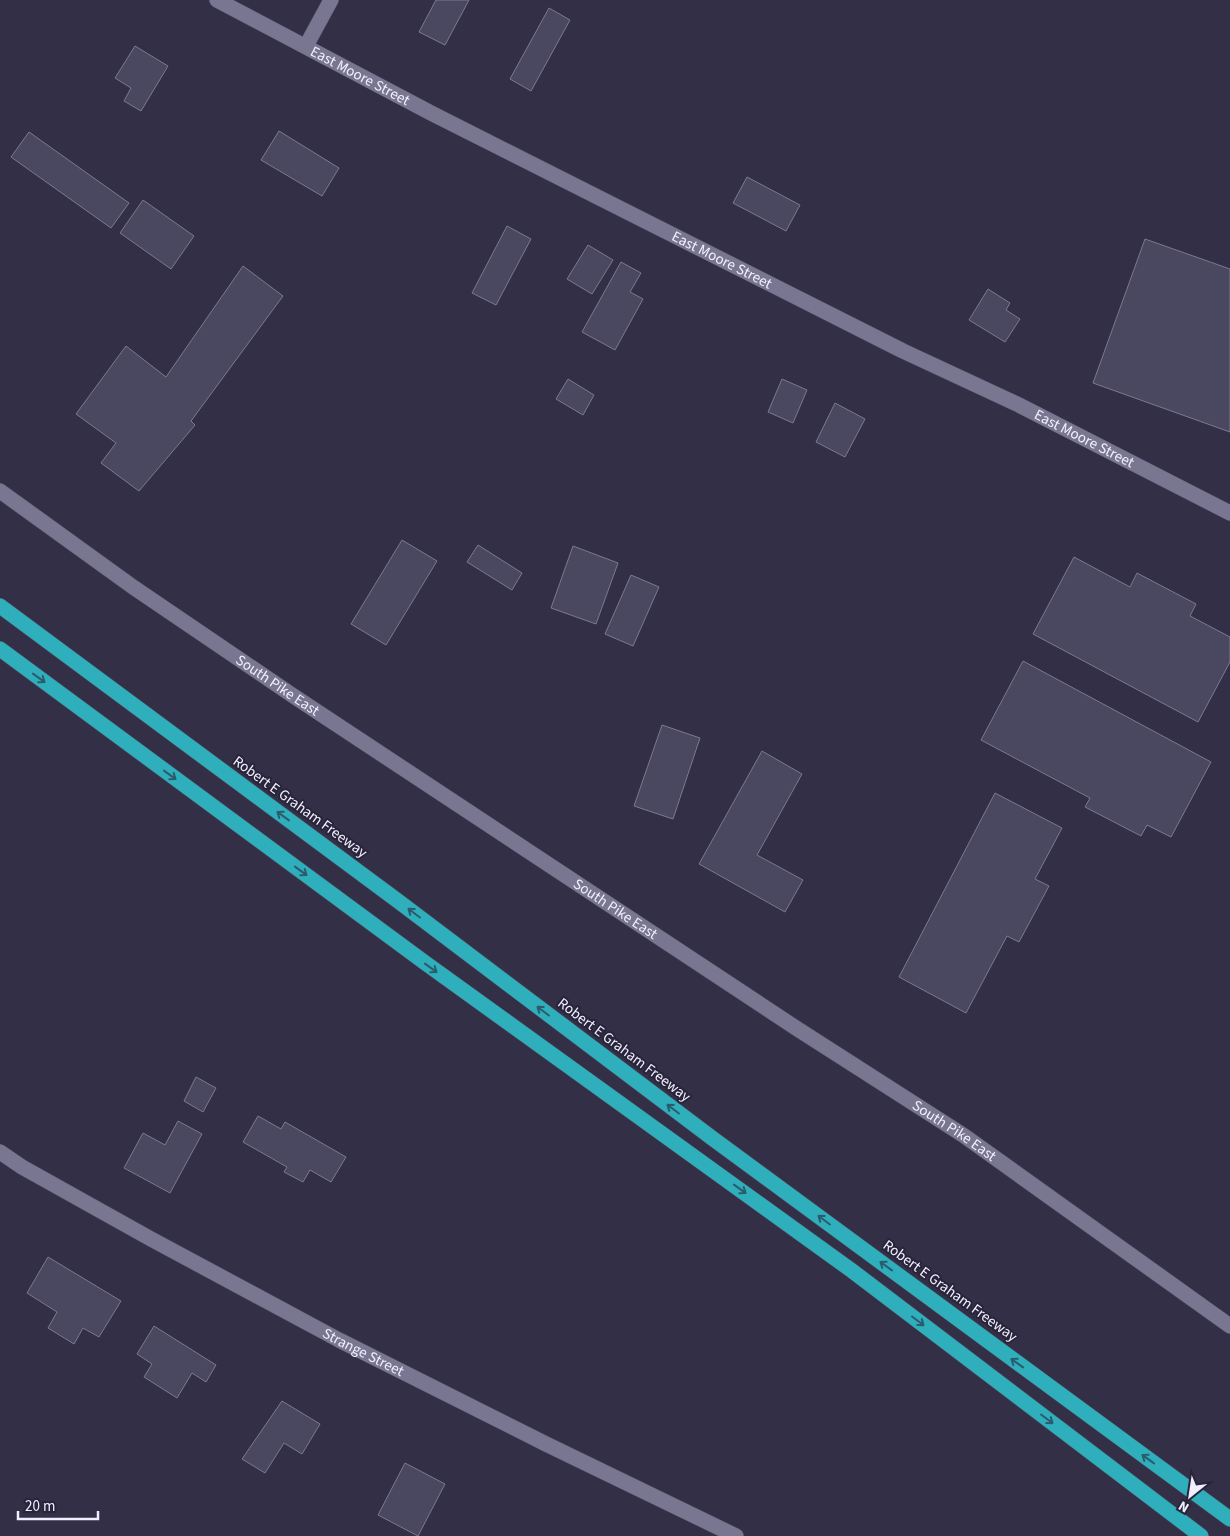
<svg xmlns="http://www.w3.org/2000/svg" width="1230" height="1536" viewBox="0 0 1230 1536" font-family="'Source Sans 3',sans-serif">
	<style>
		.building { fill: #4a4760; stroke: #7c7994 }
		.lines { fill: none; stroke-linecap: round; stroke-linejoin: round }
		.street-casing { stroke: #4e4b5f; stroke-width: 16 }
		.secondary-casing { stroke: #4e4b5f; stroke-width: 16 }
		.highway-casing { stroke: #4e4b5f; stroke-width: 16 }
		.street { stroke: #797691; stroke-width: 15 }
		.secondary { stroke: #797691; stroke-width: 15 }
		.highway { stroke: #2faebb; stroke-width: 15 }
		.oneway { stroke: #2b5c6e }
		.labels { text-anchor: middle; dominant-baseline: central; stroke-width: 4; stroke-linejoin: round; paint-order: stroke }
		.street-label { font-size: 15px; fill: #f1efff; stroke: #28253b }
	</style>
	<rect width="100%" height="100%" fill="#322f46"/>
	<!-- building -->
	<path class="building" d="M436,0H469L445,45L419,32Z
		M549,8L570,20L531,91L510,79Z
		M135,46L168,66L141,111L124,101L131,88L115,78Z
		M279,131L339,168L322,196L261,160Z
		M29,132L129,203L111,228L11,157Z
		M747,177L800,205L786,231L733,203Z
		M143,200L194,236L171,269L120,233Z
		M507,226L531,239L496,305L472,293Z
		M1145,239L1230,269V432L1093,383Z
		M588,245L613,260L592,294L567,279Z
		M621,262L641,273L630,292L643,299L615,350L582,332Z
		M243,266L283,296L191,421L195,425L139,491L101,463L116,443L76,414L126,346L166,377Z
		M988,289L1010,303L1006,310L1020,319L1005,342L969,320Z
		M568,379L594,395L583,415L556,399Z
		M782,379L807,390L793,423L768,412Z
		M835,403L865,419L845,457L816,442Z
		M402,540L437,561L386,645L351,624Z
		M478,545L522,573L512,590L467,562Z
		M573,546L618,563L596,624L551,608Z
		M1074,557L1130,587L1137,573L1196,604L1190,616L1230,637V662L1198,722L1033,634Z
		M631,575L659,587L633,646L605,634Z
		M1023,661L1211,762L1171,837L1147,825L1141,836L1085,807L1090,798L981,740Z
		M662,725L700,738L673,819L634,806Z
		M762,751L802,774L757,855L803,880L785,912L699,864Z
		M995,793L1062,828L1035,879L1049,886L1019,942L1007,936L966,1013L899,977Z
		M196,1077L216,1088L203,1112L184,1101Z
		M258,1116L281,1129L285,1122L346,1157L331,1182L310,1170L303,1182L284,1172L287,1167L243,1142Z
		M178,1121L202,1134L170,1193L124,1168L143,1133L165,1145Z
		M48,1257L121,1301L99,1337L83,1328L74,1344L48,1328L57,1312L27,1293Z
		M154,1326L216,1365L206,1382L192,1373L177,1398L144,1377L152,1364L137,1354Z
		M282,1401L320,1424L302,1454L284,1443L265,1473L242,1459Z
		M405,1463L445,1484L418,1536L378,1515Z"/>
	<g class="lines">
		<defs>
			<g id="street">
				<path id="s1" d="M217,0L431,113L903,351L1019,405L1230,513"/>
				<path d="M306,46L331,0"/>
			</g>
			<g id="secondary">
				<path id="s2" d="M0,491L133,587L292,695L796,1028L963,1135L1230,1326"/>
				<path id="s3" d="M0,1152L22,1167L151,1239L339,1340L546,1444L736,1536"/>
			</g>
			<path id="highway" d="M0,606L398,901L712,1138L1230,1519
				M0,649L424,962L851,1270L1201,1536"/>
		</defs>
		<!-- street casing -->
		<use href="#street" class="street-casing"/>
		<!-- secondary casing -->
		<use href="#secondary" class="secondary-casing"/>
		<!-- highway casing -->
		<use href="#highway" class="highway-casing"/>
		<!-- street -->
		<use href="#street" class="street"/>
		<!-- secondary -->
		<use href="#secondary" class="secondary"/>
		<!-- highway -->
		<use href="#highway" class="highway"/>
	</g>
	<!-- one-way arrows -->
	<defs><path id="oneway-shaft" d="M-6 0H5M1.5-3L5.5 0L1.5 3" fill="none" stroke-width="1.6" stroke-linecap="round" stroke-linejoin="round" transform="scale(1.25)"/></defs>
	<g class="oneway">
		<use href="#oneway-shaft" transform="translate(39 678) rotate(36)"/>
		<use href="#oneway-shaft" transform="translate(170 775) rotate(36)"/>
		<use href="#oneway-shaft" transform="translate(283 816) rotate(-144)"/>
		<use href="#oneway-shaft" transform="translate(301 871) rotate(36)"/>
		<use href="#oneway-shaft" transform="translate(414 913) rotate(-143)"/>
		<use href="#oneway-shaft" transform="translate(431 968) rotate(36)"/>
		<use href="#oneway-shaft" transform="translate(543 1011) rotate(-143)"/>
		<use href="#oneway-shaft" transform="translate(673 1109) rotate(-143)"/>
		<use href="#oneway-shaft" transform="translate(740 1189) rotate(36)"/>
		<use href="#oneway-shaft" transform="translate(824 1220) rotate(-143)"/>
		<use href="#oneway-shaft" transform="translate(886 1266) rotate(-144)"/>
		<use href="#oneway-shaft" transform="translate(918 1321) rotate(37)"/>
		<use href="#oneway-shaft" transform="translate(1017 1363) rotate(-144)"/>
		<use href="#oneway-shaft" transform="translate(1047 1419) rotate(37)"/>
		<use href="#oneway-shaft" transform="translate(1148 1459) rotate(-144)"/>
	</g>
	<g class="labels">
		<!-- street labels -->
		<g class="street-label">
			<text stroke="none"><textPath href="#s1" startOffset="162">East Moore Street</textPath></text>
			<text stroke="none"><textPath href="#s1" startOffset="568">East Moore Street</textPath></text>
			<text stroke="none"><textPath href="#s1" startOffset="972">East Moore Street</textPath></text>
			<text stroke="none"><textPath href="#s2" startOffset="339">South Pike East</textPath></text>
			<text transform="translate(300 807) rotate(36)">Robert E Graham Freeway</text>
			<text stroke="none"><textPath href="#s2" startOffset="744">South Pike East</textPath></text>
			<text transform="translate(624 1050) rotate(37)">Robert E Graham Freeway</text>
			<text stroke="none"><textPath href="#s2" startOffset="1149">South Pike East</textPath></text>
			<text transform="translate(950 1291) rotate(36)">Robert E Graham Freeway</text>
			<text stroke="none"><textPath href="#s3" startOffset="415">Strange Street</textPath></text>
		</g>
	</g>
	<!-- north arrow -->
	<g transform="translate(1190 1496) rotate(210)" stroke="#28253b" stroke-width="4" paint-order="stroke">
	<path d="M0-4L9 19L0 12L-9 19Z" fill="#f1efff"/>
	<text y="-8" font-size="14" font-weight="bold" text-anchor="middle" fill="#f1efff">N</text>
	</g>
	<!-- scale -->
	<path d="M18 1511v8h80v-8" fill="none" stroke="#f1efff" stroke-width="2.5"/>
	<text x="25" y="1511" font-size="15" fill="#f1efff" stroke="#28253b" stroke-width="4" paint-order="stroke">20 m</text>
</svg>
